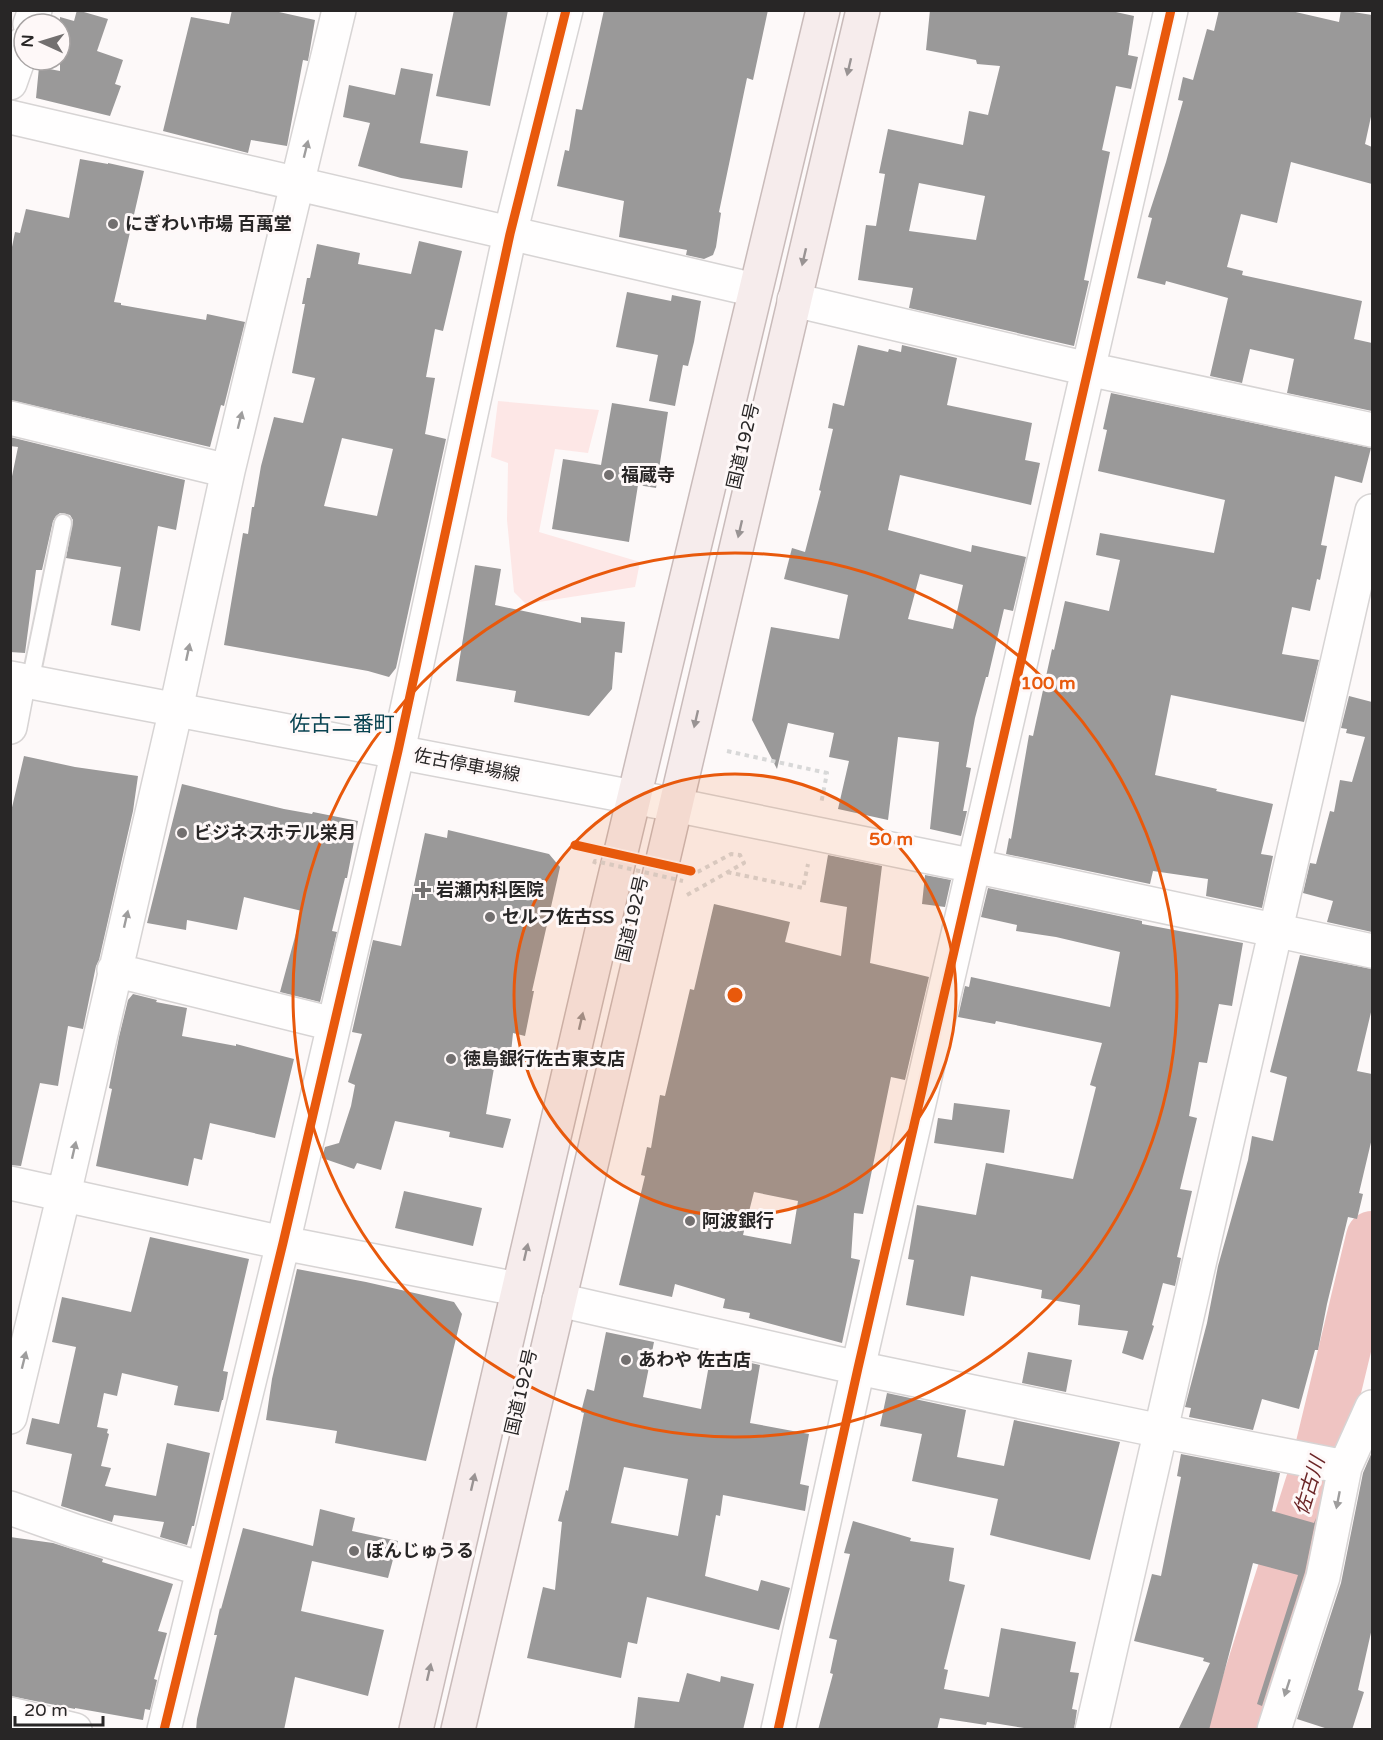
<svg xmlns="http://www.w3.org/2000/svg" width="1383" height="1740" viewBox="0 0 1383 1740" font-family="'Varela Round','Noto Sans JP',sans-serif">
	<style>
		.green { fill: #fde7e6 }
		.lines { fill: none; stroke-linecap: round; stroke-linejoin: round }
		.river { stroke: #efc4c2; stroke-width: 52 }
		.building { fill: #9a9999; fill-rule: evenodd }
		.service-casing { stroke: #d7d4d4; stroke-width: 20 }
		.minor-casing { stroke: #d7d4d4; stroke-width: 36 }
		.tertiary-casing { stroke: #d7d4d4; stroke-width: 36 }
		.secondary-casing { stroke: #d7d4d4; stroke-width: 36 }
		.trunk-casing { stroke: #c9bbba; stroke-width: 36 }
		.path { stroke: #d8d8d8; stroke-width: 4; stroke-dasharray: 4.5 4.5; stroke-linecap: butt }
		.service { stroke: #fffefe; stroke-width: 16 }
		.minor { stroke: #fffefe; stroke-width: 33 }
		.tertiary { stroke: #fffefe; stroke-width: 33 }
		.secondary { stroke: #fffefe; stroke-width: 33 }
		.trunk { stroke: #f6ecec; stroke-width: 33 }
		.path-bridge { stroke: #d8d8d8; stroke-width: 4; stroke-dasharray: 4.5 4.5; stroke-linecap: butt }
		.cycleway-casing { stroke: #fef8f8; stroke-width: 13 }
		.cycleway { stroke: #e8590c; stroke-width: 9 }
		.oneway { fill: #999393 }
		.oneway2 { fill: #9e9d9d }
		.ring { fill: none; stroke: #e8590c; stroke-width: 3 }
		.poi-dot { fill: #737070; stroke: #fef8f8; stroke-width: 2 }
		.labels { text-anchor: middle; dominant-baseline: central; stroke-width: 6; stroke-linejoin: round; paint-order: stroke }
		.poi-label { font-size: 18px; font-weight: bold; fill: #282626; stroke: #fef8f8; text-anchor: start }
		.street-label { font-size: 18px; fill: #282626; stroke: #fef8f8 }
		.water-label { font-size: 20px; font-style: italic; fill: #6b2527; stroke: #fef8f8 }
		.quarter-label { font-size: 21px; fill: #094351; stroke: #fef8f8 }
		.centre { fill: #e8590c; stroke: #fef8f8; stroke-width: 3 }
		.ring-label { font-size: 18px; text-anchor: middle; font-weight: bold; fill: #e8590c; stroke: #fef8f8; stroke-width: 6; stroke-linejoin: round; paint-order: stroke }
	</style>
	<rect width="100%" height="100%" fill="#fdf9f9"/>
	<!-- green -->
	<path class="green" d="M498,401L599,410L588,453L555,449L539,532L640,562L635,587L526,604L514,592L507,520L508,463L491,457Z"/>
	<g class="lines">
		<!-- river -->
		<path class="river" d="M1233,1730L1316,1469L1372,1237"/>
	</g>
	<!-- building -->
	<path class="building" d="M77,10L108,19L97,51L123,60L115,84L121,86L110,116L36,98L39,67L60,71V17L74,21Z
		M232,10H270L315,20L308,61L303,60L287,146L251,140L248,153L163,131L191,17L229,24Z
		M454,10H508L490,106L436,96Z
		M604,10H768L753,80L747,78L719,212L721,213L716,247L713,255L704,259L686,255L687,250L619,237L624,201L557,186L565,150L569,151L576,109L582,110Z
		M930,10H1107L1134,16L1128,55L1138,57L1131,89L1116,86L1102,150L1110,152L1084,280L1089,281L1074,346L909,308L913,288L858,280L866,225L876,226L885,174L879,173L888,129L963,145L969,111L988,115L1000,66L977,64L976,60L926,50ZM919,183L985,196L976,240L909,231Z
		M1219,10H1287L1339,22L1341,10L1372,15V112L1365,144L1372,147V184L1291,162L1277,223L1241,214L1227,267L1243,271L1242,275L1362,301L1354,339L1372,343V411L1287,393L1294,359L1250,349L1242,383L1210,376L1228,298L1166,281L1165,285L1137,278L1152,218L1148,217L1166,162L1183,101L1178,100L1183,77L1193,80L1207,29L1214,31Z
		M401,68L433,74L420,143L468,151L462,188L401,178L358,166L370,123L343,117L349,85L395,95Z
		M80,159L108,164V163L144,171L114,302L121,303V305L206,320L207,314L245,322L224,406L221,405L210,447L10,400V257L15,232L20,233L26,209L69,218Z
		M419,241L462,251L443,331L435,329L426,377L435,378L425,434L446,439L396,668L389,677L368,671L224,645L243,533L248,534L252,507H254L261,466L274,417L303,423L315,378L292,373L305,304H302L307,278H310L317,244L360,253L358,264L411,274ZM342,438L393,449L377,516L324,506Z
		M627,292L671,301L672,295L701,301L694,342L688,366L683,365L675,406L649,401L658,355L616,347Z
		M858,345L888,352L889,349L901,352L902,345L957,358L947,405L1032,423L1025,460L1040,463L1031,505L900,475L888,530L971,552L972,545L1026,557L1013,611L1004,609L988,677H986L975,718L966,767L971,768L963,811H967L961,836L930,829L939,742L898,737L888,820L838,809L849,761L829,757L834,733L788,723L777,769L752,720L771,627L839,639L848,595L784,579L792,548L805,552L821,491L819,490L833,429L828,428L833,403L844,406ZM920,574L963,585L953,629L908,619Z
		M1111,393L1371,448L1362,483L1335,476L1321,545L1327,546L1320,580L1317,579L1310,611L1292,607L1282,654L1319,660L1304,722L1171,695L1155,775L1217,789L1216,791L1273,804L1261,854L1273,856L1262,908L1206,896L1208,879L1153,871L1150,884L1006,854L1009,838L1011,839L1029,735L1033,736L1052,649L1054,650L1065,601L1109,611L1120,560L1096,555L1100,533L1214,553L1225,500L1098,471L1107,430L1103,429Z
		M612,403L668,412L656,488L638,485L629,542L552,529L563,459L601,465Z
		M10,437L185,480L176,530L158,526L140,631L111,625L121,567L66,558L73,520L70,515L60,513L56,516L53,521L42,570H36L25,653L10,652V486L18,447L10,446Z
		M475,565L501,569L495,605L581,623V617L625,622L622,653L615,652L612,689L589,716L514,702L516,691L456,681Z
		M1349,696L1372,702V932L1327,922L1333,901L1303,893L1310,863L1316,864L1330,811L1334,812L1340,780L1352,782L1365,737L1346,733L1347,729L1341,728Z
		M24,756L75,767L138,776L133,811L99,960L96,966L83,1029L68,1026L58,1086L40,1083L21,1166L10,1165V816Z
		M182,784L284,809L312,814L313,812L358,821L347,878H345L332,931L337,932L320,1002L280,992L302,911L244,897L237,930L187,920L186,930L147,923Z
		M448,830L549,854L560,867L532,991H534L525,1036L513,1033L511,1053L497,1051L486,1114L511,1119L503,1148L449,1137L450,1132L395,1121L381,1170L357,1163L354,1169L322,1158L325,1147L339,1143L351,1106L355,1085L348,1082L362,1034L352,1032L373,940L401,946L425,833L447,838Z
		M828,855L882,866L870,963L929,977L905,1080L891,1077L863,1214L854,1213L851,1258L860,1260L842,1343L749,1318L750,1313L723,1308L725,1299L675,1284L672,1297L619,1285L645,1176L641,1175L647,1147L651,1148L660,1095L665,1096L690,989L694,990L714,904L790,922L785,942L841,956L847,907L820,902ZM754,1192L798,1201L791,1244L743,1235Z
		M925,875L951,880L945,907L922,904Z
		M988,888L1142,921V924L1243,943L1232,1006L1219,1004L1207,1063L1199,1062L1189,1116L1197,1118L1180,1189L1192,1191L1177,1257L1181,1258L1175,1286L1163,1283L1152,1325L1154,1326L1143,1360L1122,1353L1128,1331L1078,1325L1080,1305L1041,1298L1042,1290L971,1276L964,1316L906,1305L914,1260L908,1259L917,1205L976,1215L986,1163L1073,1179L1096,1087L1090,1085L1102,1043L996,1021L995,1024L958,1017L965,986L969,987L971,977L1110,1007L1120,952L1056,937L1016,931L1017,925L981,917Z
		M1300,955L1372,969V1008L1357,1071L1372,1074V1138L1359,1193L1363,1194L1357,1219L1348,1217L1327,1304L1318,1350H1315L1299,1409L1262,1399L1253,1430L1189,1417L1191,1408L1185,1407L1207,1323L1218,1266L1248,1160L1252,1136L1273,1141L1287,1077L1270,1072Z
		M133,994L157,1000L156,1002L187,1008L182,1036L236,1046V1044L294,1059L275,1138L210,1123L202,1160L194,1158L188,1186L96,1166L112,1089L109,1088L119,1037L128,1000Z
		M954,1103L1010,1110L1004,1153L934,1143L938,1118L952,1120Z
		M404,1191L482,1208L473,1246L395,1228Z
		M150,1237L249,1259L223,1371L228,1372L223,1400H222L219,1412L174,1405L178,1386L122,1373L117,1396L104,1393L97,1427L108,1429L107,1433L109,1434L101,1466L111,1468L105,1486L156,1496L167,1443L210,1453L194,1526H192L187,1545L160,1537L164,1522L114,1515L112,1522L61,1506L72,1454L26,1444L32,1418L59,1424L76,1347L52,1342L62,1297L131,1312Z
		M297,1269L366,1282L454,1302L462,1314L426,1461L335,1443L337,1431L266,1420L272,1379Z
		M606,1332L654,1342L643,1397L701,1409L711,1354L760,1365L750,1423L809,1434L800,1484L809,1486L805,1511L723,1495L720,1516L716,1515L705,1576L758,1591L761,1580L790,1588L779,1630L647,1597L637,1644L628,1642L621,1678L527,1658L543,1587L555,1590L562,1522L558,1521L566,1490L568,1491L584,1413L581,1412L587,1389L594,1391ZM624,1467L688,1479L678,1536L611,1523Z
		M1028,1352L1072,1360L1066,1392L1022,1383Z
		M887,1393L966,1410L957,1457L1004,1466L1014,1420L1120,1442L1090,1560L990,1535L998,1499L912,1481L922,1434L880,1426Z
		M1372,1452V1628L1358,1690L1364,1692L1352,1730H1331L1297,1719L1341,1583L1363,1473Z
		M1181,1454L1280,1473L1272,1511L1314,1523L1316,1518L1305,1572L1262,1706L1257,1704L1298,1575L1253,1563L1209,1730H1178L1210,1663L1203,1661L1204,1658L1134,1641L1152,1574L1161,1576L1181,1477L1177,1476Z
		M320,1509L355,1518L352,1531L398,1541L388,1578L312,1561L301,1611L384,1630L368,1696L295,1677L284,1730H196L197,1719L217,1635H214L220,1608L221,1609L243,1528L313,1546Z
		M853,1521L911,1538L910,1541L954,1548L949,1581L965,1585L944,1669L948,1670L944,1689L989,1697L1001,1628L1076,1642L1070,1672L1079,1673L1072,1709L1077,1710L1074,1730H1037L987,1722L986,1725L940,1718L937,1730H818L833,1674L830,1673L837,1640L829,1638L850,1554L844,1553Z
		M10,1537L53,1543L103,1559L102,1562L173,1584L158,1631L167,1633L154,1679L157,1680L150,1710L145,1709L143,1720L75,1708V1709L10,1696Z
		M687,1673L720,1682L721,1676L754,1684L743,1730H634L638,1697L679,1702Z"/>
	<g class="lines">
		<defs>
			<path id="service" d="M30,682L63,523"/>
			<path id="minor" d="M30,24L35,10
				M10,83L24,43
				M10,117L755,290
				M794,300L1088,369L1372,430
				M10,418L228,471
				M10,727L19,680
				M675,805L974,866L1372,951
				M114,970L333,1024
				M10,1183L283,1243L517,1289
				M559,1300L858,1368L1161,1431L1345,1467
				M10,1417L64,1194L176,709L228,471L339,10
				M10,1508L75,1531L202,1569
				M10,1714L75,1730
				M164,1730L283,1243L398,751L510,234L566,10
				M778,1730L858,1368L1171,10
				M1274,1730L1323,1577L1345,1467L1372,1407"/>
			<path id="tertiary" d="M1092,1730L1372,511"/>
			<path id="secondary" d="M10,678L675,805"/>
			<path id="trunk" d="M416,1730C548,1156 683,582 823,10
				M458,1730L863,10"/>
		</defs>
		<!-- service casing -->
		<use href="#service" class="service-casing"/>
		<!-- minor casing -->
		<use href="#minor" class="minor-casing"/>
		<!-- tertiary casing -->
		<use href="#tertiary" class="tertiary-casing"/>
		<!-- secondary casing -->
		<use href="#secondary" class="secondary-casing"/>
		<!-- trunk casing -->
		<use href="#trunk" class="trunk-casing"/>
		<!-- path -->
		<path class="path" d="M727,751L827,773L821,804
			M727,872L803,888L808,864
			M687,895L744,863L740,855L731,854L692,875"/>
		<!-- service -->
		<use href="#service" class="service"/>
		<!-- minor -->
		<use href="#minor" class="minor"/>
		<!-- tertiary -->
		<use href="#tertiary" class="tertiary"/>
		<!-- secondary -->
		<use href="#secondary" class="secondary"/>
		<!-- trunk -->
		<use href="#trunk" class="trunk"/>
		<!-- path-bridge -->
		<path class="path-bridge" d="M594,864L595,861L683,881"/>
		<defs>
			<path id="cycleway" d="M575,845L691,871
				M164,1730L283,1243L398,751L510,234L566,10
				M778,1730L858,1368L1171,10"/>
		</defs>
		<!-- cycleway casing -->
		<use href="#cycleway" class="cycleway-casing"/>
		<!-- cycleway -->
		<use href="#cycleway" class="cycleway"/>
	</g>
	<!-- one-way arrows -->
	<defs><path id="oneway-solid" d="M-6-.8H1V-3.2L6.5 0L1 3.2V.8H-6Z" transform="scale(1.5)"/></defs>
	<g class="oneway">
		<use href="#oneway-solid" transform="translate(849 67) rotate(103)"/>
		<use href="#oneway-solid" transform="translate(804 257) rotate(103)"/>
		<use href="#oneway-solid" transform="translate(740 529) rotate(103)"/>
		<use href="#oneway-solid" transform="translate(696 719) rotate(103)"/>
		<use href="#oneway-solid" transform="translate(581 1021) rotate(-77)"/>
		<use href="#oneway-solid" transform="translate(526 1252) rotate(-77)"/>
		<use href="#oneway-solid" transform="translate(473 1482) rotate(-77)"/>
		<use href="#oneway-solid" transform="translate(429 1672) rotate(-77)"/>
	</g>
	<g class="oneway2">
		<use href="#oneway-solid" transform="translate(306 149) rotate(-76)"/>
		<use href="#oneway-solid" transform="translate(240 420) rotate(-76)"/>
		<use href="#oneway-solid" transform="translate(188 652) rotate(-78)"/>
		<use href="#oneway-solid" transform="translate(126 919) rotate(-77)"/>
		<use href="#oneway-solid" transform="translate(74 1150) rotate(-77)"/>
		<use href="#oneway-solid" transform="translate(24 1360) rotate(-76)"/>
		<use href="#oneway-solid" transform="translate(1338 1500) rotate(101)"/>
		<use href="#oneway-solid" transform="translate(1287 1688) rotate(108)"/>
	</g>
	<!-- distance rings -->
	<circle cx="735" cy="995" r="221" fill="#e8590c" fill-opacity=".12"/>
	<g class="ring">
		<circle cx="735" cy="995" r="221"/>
		<circle cx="735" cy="995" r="442"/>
	</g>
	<!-- markers -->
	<g class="poi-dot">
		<circle cx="113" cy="224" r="6"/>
		<circle cx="609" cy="475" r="6"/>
		<circle cx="182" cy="833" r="6"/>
		<path d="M420 881h6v6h6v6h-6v6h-6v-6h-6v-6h6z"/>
		<circle cx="490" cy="917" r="6"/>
		<circle cx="451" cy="1059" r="6"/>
		<circle cx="690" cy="1221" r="6"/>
		<circle cx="626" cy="1360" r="6"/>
		<circle cx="354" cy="1551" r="6"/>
	</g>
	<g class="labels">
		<!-- poi labels -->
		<g class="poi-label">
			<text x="125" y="224">にぎわい市場 百萬堂</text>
			<text x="621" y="475">福蔵寺</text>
			<text x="194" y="833">ビジネスホテル栄月</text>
			<text x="436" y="890">岩瀬内科医院</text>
			<text x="502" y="917">セルフ佐古SS</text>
			<text x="463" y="1059">徳島銀行佐古東支店</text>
			<text x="702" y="1221">阿波銀行</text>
			<text x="638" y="1360">あわや 佐古店</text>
			<text x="366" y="1551">ぼんじゅうる</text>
		</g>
		<!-- street labels -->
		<g class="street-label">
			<text transform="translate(743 446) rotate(-77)">国道192号</text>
			<text transform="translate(467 765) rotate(11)">佐古停車場線</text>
			<text transform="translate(632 919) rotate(-77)">国道192号</text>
			<text transform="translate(521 1392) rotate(-77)">国道192号</text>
		</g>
		<!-- water labels -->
		<g class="water-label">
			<text transform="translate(1310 1486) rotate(-73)">佐古川</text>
		</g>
		<!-- quarter labels -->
		<g class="quarter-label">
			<text x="342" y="724">佐古二番町</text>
		</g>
	</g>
	<circle cx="735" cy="995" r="9" class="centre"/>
	<g class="ring-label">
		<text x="1048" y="689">100 m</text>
		<text x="891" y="845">50 m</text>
	</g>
	<!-- border -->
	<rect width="1383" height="1740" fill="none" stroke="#282626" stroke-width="24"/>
	<!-- north arrow -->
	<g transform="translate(42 42) rotate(274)"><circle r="28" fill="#fef8f8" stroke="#a8a4a4" stroke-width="1.5"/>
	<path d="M0-4.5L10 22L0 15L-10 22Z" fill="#737070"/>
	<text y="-9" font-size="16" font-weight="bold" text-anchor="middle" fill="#282626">N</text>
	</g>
	<!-- scale -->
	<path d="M15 1716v9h88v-9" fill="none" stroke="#282626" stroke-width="3"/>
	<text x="24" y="1716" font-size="18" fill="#282626" stroke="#fef8f8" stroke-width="4.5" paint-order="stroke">20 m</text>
</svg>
